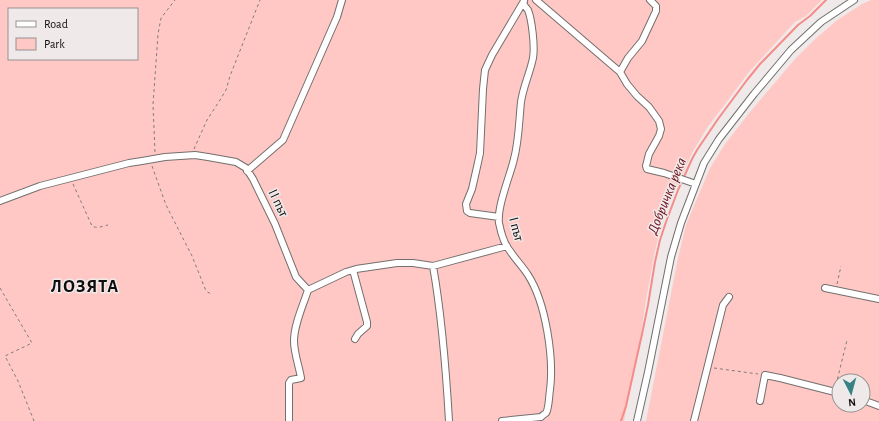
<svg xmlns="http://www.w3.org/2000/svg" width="879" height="421" viewBox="0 0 879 421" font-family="'Alegreya Sans',sans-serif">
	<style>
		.green { fill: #ffc8c4; fill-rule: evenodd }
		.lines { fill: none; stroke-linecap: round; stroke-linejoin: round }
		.stream { stroke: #f58c89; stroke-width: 2 }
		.minor-casing { stroke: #736f6e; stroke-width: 8 }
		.path { stroke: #807c7c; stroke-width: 1; stroke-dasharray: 3 3; stroke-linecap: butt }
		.minor { stroke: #fff; stroke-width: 6 }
		.labels { text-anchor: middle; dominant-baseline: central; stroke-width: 3; stroke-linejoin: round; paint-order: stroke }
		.street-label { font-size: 14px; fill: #0f0d0d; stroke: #efeae9 }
		.water-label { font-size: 15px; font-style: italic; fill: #6a0b17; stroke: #efeae9 }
		.district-label { font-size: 18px; font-weight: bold; letter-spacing: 1px; fill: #0f0d0d; stroke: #efeae9 }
	</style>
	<rect width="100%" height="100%" fill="#efeae9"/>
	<!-- green -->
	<path class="green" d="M0,0H822L806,16L795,22L749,72L707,128L692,153L683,174L674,191L662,220L654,256L646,300L638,353L624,421H0ZM9,9H137V59H9Z
		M871,0H879V421H646L678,258L686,225L698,196L710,168L725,144L750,112L795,59L813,41L836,21L862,4ZM839,381H863V405H839Z"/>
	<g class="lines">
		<!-- stream -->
		<path class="stream" d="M621,421L626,406L642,334L648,305L655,262L660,240L666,222L678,190L692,159L697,150L718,119L747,80L760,64L798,25L810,16L826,0"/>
		<defs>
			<path id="minor" d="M536,0L620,72
				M650,0L656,6V11L642,41L628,58L620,72L627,84L637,96L649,107L659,121L661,129L659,136L649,154L646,166L647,169L664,173L696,184
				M247,171L283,140L337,17L342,0
				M0,201L40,186L129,163L142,161L165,157L195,155L208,157L236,162L246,168L253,179L275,224L296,277L308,290L346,272L356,269L397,263H413L433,266L507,246
				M499,217L470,213L467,211L466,204L472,189L477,167L480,153L483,89L485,70L492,55L524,1
				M433,266C442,317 446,369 449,421
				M353,270L367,322V326L358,334L355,339
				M825,288L879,299
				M863,400L879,406
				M760,401L765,375L780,378L839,393
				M289,421V383L291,380L301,378C299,366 294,353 294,341C294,324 303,306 308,290
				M502,421L541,417C541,416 545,414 546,413C549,409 549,395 550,390C554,358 546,303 528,275C523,267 516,260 510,251C504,244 501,233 499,223C497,206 510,176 514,159C519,140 519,121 521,102C523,87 530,73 533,58C535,47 532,20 528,10C526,8 524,5 523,3
				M637,421L648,372L671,257L681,223L704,163L719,139L754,94L791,50L821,22L854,0
				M694,421L723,305L729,297"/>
		</defs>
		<!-- minor casing -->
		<use href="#minor" class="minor-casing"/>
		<!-- path -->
		<path class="path" d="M194,149L207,120L220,100L226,90L230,76L260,0
			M155,152L153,105L158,34L161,18L175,0
			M152,166L166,205L192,256L206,291L211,294
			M73,184L92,226C97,229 103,226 108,225
			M837,284L841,266
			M0,288L32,343L5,356L18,381L34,421
			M714,368L758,374
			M836,385L847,340"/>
		<!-- minor -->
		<use href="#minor" class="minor"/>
	</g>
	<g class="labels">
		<!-- street labels -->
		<g class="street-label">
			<text transform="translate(278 203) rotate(64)">ІІ път</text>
			<text transform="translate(516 229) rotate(75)">І път</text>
		</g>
		<!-- water labels -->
		<g class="water-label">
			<text transform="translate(667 196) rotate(-68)">Добричка река</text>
		</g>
		<!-- district labels -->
		<g class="district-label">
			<text x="85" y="287">ЛОЗЯТА</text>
		</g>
	</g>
	<!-- legend -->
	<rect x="8" y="8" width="130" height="52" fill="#efeae9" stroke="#959291"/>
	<rect x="16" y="21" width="20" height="6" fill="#ffffff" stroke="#959291"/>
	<text x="44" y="28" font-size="12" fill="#0f0d0d">Road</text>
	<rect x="16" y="38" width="20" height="12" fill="#ffc8c4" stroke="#959291"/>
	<text x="44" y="48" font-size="12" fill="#0f0d0d">Park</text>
	<!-- north arrow -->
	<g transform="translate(851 393) rotate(174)"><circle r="19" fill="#efeae9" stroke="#959291"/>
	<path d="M0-3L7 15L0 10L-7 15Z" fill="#398284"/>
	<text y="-6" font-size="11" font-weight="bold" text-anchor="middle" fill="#0f0d0d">N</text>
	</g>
</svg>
